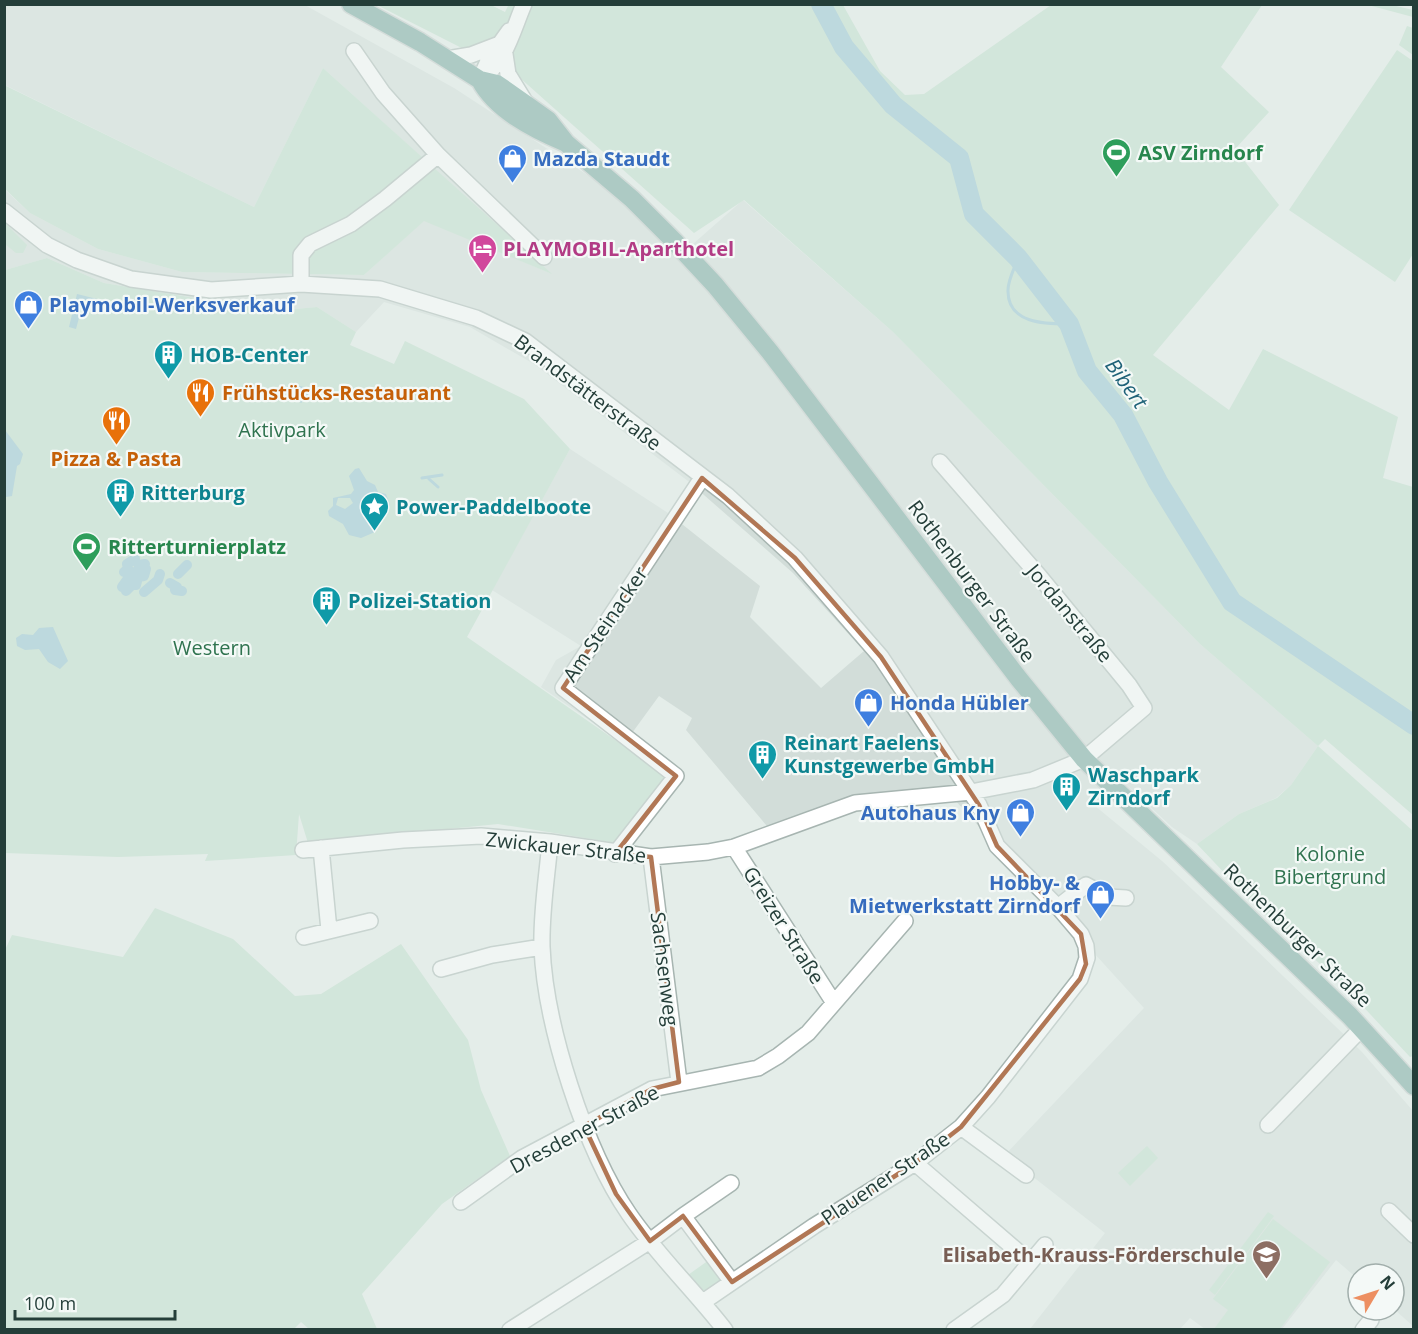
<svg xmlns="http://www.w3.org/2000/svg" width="1418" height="1334" viewBox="0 0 1418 1334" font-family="'Open Sans',sans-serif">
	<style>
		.built { fill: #d2ddd9 }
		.green { fill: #bdddc9 }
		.water { fill: #8ec0d0; fill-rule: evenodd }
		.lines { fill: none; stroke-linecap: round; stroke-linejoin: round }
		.stream { stroke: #8ec0d0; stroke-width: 3 }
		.canal { stroke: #8ec0d0; stroke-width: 10 }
		.river { stroke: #8ec0d0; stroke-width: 20 }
		.minor-casing { stroke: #a7b5b1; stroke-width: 18 }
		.major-casing { stroke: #c2c9c8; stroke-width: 21 }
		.minor { stroke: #fff; stroke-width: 15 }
		.major { stroke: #6aa197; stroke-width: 18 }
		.marked { fill: none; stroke: #b17755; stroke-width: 4.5; stroke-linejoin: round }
		.labels { text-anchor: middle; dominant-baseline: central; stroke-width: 4.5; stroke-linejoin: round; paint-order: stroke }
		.leisure-label { font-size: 20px; font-weight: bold; fill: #27864d; stroke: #f4f9f7; text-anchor: start }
		.shop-label { font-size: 20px; font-weight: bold; fill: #366cbe; stroke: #f4f9f7; text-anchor: start }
		.hotel-label { font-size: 20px; font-weight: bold; fill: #b23c85; stroke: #f4f9f7; text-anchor: start }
		.culture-label { font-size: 20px; font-weight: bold; fill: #0d838f; stroke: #f4f9f7; text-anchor: start }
		.food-label { font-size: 20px; font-weight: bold; fill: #c56008; stroke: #f4f9f7; text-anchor: start }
		.street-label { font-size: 20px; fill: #243e39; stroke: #f4f9f7 }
		.park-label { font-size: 20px; fill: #2f734f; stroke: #f4f9f7 }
		.education-label { font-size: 20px; font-weight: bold; fill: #785e54; stroke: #f4f9f7; text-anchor: end }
		.water-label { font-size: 21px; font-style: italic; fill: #1f6278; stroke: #f4f9f7 }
	</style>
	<rect width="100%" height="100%" fill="#e4ede9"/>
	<!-- built -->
	<path class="built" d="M303,4L454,88L693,244L743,200L893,332L1200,644L1318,746L1291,785L1276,798L1239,814L1197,844L1172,827L1118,777L1095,806L1162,861L1226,921L1362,1052L1413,1111V1326L1394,1309V1274H1358V1279L1336,1260L1282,1329H1205L1190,1318L1180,1329H1030L1105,1233L1005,1155L1144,1008L954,799L869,805L772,832L686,730L692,718L659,696L624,744L541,687L556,660L581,646L492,590L570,449L668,513L760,586L750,617L821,688L864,651L793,573L688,481L534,364L470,327L384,302L356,332L317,307L274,311L104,283L47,258L5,270L4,189L30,213L98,249L182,272L364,275L424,220L550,273L323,68L254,207L5,85V5Z"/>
	<!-- green -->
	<path class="green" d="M509,4L843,5L880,71L905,95L924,94L1051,5H1262L1221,67L1269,112L1235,149L1279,205L1153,355L1229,410L1263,349L1398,417L1383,478L1413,487V815L1325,739L1318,746L1413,831V1056L1410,1057L1344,986L1248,898L1197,844L1239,814L1277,798L1291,785L1318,746L1200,644L893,332L744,200L694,233L519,77L377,5H491L505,12Z
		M1368,5H1392L1413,10V17Z
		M1407,26L1413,28V55L1399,45Z
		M1397,50L1413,61V254L1395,282L1289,210Z
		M323,68L552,274L424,221L364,275L182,272L98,249L30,213L5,189L4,85L254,207Z
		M5,223L27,245L23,253H16L5,244Z
		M47,258L104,283L274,311L317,307L356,332L350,345L394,364L405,341L524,399L570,449L467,637L667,776L616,843L498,824L308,843L299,814L296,855L205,861L208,854L118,857L5,853V270Z
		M155,908L233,939L295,996L321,994L401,944L468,1040L481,1090L510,1156L442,1204L362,1294L377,1329H309L301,1322L293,1330L5,1329V950L12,935L123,957Z
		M1147,1146L1158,1158L1130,1186L1118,1173Z
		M1268,1212L1274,1216L1215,1295L1209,1290Z
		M1273,1219L1330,1262L1280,1329H1214L1228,1310L1213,1299Z
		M709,1260L724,1280L708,1290H700L688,1275Z"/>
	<!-- water -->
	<path class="water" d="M77,294L121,305L119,312L83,303L76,329L69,327Z
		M297,385L307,388L309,396L301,403L292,396L293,386Z
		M5,430L23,454L20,464L17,466L12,496L6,497L5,503Z
		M359,468L367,481L375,485L378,492L386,494L390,505L375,532L361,538L349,535L343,524L329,516L328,511L333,506V498L351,494L354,490L349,476L355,469ZM338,498H350L353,503L345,509L336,505Z
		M53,627L68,661L60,669L48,662L39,649L25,650L17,646L16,638L22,634L33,635L39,628Z"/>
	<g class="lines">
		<!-- stream -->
		<path class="stream" d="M1018,258C1015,267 1008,280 1008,290C1007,324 1046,324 1069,324
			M422,478L442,475
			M429,479L438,487"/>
		<!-- canal -->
		<path class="canal" d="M124,572L128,569L127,564L135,559
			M178,574L187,565
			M170,583L177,587L175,590L182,591
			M122,587L132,573L138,571L139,565L145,564
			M126,591L132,585H136L138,577L144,576L146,569
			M144,592L158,580L160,574"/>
		<!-- river -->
		<path class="river" d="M821,4L844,47L893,105L959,158L974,214L1018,258L1069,324L1087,371L1123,415L1158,482L1232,602L1414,725"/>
		<defs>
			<path id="minor" d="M505,54L508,74L527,105
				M447,59L471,55L497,45
				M480,79L489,59L509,31
				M480,80C506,62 512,32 524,4
				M438,155L544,257
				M4,211L47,245L77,260L131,279L211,290L301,284L380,289L476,318L525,341L728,496L795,558L881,657L979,805L997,846L1058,907L1081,934L1086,946L1087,958L1080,979L988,1097L961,1127L915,1163L814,1226L703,1302
				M301,284V255L310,244L351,224L385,199L438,155L383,93L354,51
				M550,842C547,877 541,912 542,947C545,1025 585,1150 629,1214C657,1255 694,1290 725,1330
				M734,847L834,1003
				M321,848L329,930
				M303,850L403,840L481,836L550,842L651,857L708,852L734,847L855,803L971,792L1033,780L1084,759L1144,708L1129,685L1040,577L940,462
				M615,854L676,776L563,688L702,478
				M651,857L679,1082
				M1058,907L1086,885L1108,897L1126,898
				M304,937L370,921
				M441,969L492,955L542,947
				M1268,1125L1361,1029
				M961,1127L1026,1175
				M915,1163L1030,1262
				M461,1202L522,1158L652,1089L758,1068L778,1056L808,1033L905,921
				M1389,1211L1414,1235
				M683,1216L731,1183
				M510,1330L650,1241L683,1216L732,1282
				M954,1330L1003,1295L1045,1245
				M1363,1330L1371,1320"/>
			<path id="major" d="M351,4L420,42L480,80L497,84L527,105L548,120L566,143L632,199L674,241L715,285L770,352L1019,679L1084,759L1350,1016L1414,1086
				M480,80C496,110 533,129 564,142"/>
		</defs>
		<!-- minor casing -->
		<use href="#minor" class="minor-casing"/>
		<!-- major casing -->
		<use href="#major" class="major-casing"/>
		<!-- minor -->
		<use href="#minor" class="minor"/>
		<!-- major -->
		<use href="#major" class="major"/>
	</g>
	<!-- marked area -->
	<path d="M0 0H1418V1334H0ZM702,478L795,558L881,657L979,805L997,846L1081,934L1086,964L1080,979L961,1127L915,1163L732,1282L683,1216L650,1241L616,1194L584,1126L652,1089L679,1082L651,857L615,854L676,776L563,688Z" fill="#e4ede9" fill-opacity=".55" fill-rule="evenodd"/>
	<path class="marked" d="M702,478L795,558L881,657L979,805L997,846L1081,934L1086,964L1080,979L961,1127L915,1163L732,1282L683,1216L650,1241L616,1194L584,1126L652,1089L679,1082L651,857L615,854L676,776L563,688Z"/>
	<!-- icons -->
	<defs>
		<symbol id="stadium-pin" viewBox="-11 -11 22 30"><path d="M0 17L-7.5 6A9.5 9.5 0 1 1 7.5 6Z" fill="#2e9e5b" stroke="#f4f9f7"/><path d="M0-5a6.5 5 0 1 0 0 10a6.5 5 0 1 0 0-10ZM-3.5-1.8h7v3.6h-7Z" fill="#fff"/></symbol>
		<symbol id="shop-pin" viewBox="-11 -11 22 30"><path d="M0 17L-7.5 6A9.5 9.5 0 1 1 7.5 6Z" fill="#3f7fe0" stroke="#f4f9f7"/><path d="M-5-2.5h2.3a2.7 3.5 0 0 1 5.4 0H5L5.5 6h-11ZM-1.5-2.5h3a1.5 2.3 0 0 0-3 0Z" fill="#fff"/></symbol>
		<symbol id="hotel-pin" viewBox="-11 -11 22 30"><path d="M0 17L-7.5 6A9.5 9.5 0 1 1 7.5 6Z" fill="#d1479c" stroke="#f4f9f7"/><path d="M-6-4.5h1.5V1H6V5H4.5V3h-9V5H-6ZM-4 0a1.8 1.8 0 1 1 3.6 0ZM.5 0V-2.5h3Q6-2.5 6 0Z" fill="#fff"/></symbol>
		<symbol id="building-pin" viewBox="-11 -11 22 30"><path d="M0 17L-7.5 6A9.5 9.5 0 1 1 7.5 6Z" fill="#0f9aa8" stroke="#f4f9f7"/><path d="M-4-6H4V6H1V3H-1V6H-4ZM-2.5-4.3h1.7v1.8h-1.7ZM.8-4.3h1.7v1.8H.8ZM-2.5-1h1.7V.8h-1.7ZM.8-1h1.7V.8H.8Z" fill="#fff"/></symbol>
		<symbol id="restaurant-pin" viewBox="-11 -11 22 30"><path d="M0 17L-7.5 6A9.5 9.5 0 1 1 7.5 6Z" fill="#e8710a" stroke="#f4f9f7"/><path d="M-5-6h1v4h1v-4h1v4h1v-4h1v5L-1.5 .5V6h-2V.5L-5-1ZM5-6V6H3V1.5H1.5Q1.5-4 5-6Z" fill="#fff"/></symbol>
		<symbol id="sight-pin" viewBox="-11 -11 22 30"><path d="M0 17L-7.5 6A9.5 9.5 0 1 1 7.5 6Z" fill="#0f9aa8" stroke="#f4f9f7"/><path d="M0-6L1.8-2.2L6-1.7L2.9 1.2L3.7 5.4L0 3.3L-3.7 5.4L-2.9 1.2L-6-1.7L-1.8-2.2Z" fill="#fff"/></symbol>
		<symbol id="school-pin" viewBox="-11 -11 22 30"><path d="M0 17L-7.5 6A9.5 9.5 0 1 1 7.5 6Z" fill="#8d6e63" stroke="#f4f9f7"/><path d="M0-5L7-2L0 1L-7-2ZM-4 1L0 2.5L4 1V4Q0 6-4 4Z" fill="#fff"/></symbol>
	</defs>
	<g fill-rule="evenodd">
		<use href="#stadium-pin" x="1100" y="136" width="33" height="45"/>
		<use href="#shop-pin" x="496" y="142" width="33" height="45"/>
		<use href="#hotel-pin" x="466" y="232" width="33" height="45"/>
		<use href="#shop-pin" x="12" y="288" width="33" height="45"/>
		<use href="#building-pin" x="152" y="338" width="33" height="45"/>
		<use href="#restaurant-pin" x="184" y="376" width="33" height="45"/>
		<use href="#restaurant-pin" x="100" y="404" width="33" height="45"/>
		<use href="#building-pin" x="104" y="476" width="33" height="45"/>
		<use href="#sight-pin" x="358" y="490" width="33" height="45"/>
		<use href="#stadium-pin" x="70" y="530" width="33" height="45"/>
		<use href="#building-pin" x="310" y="584" width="33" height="45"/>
		<use href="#shop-pin" x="852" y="686" width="33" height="45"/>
		<use href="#building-pin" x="746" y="738" width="33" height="45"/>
		<use href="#building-pin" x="1050" y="770" width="33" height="45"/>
		<use href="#shop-pin" x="1004" y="796" width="33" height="45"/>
		<use href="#shop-pin" x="1084" y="878" width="33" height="45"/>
		<use href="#school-pin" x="1250" y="1238" width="33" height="45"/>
	</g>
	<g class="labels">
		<!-- leisure labels -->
		<g class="leisure-label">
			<text x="1138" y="152">ASV Zirndorf</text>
			<text x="108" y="546">Ritterturnierplatz</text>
		</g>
		<!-- shop labels -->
		<g class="shop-label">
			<text x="533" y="158">Mazda Staudt</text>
			<text x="49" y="304">Playmobil-Werksverkauf</text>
			<text x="890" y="702">Honda Hübler</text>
			<text x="1000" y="812" text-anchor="end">Autohaus Kny</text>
			<text x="1080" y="882" text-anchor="end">Hobby- &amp;<tspan x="1080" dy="23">Mietwerkstatt Zirndorf</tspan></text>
		</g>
		<!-- hotel labels -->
		<g class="hotel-label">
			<text x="503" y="248">PLAYMOBIL-Aparthotel</text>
		</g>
		<!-- culture labels -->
		<g class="culture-label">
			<text x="190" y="354">HOB-Center</text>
			<text x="141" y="492">Ritterburg</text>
			<text x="396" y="506">Power-Paddelboote</text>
			<text x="348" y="600">Polizei-Station</text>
			<text x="784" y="742">Reinart Faelens<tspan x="784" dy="23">Kunstgewerbe GmbH</tspan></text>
			<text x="1088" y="774">Waschpark<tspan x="1088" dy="23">Zirndorf</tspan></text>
		</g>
		<!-- food labels -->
		<g class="food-label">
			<text x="222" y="392">Frühstücks-Restaurant</text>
			<text x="116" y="458" text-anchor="middle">Pizza &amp; Pasta</text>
		</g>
		<!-- street labels -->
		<g class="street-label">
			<text transform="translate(588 392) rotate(37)">Brandstätterstraße</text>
			<text transform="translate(972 581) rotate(53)">Rothenburger Straße</text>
			<text transform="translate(1070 613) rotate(50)">Jordanstraße</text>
			<text transform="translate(605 624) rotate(-56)">Am Steinacker</text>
			<text transform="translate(566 847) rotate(6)">Zwickauer Straße</text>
			<text transform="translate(784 925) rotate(58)">Greizer Straße</text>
			<text transform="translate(1298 935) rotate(44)">Rothenburger Straße</text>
			<text transform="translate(665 969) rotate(83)">Sachsenweg</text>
			<text transform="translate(584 1129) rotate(-28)">Dresdener Straße</text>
			<text transform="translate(885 1178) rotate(-34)">Plauener Straße</text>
		</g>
		<!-- park labels -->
		<g class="park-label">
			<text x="282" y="429">Aktivpark</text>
			<text x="212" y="647">Western</text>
			<text x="1330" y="853">Kolonie<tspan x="1330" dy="23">Bibertgrund</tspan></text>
		</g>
		<!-- education labels -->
		<g class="education-label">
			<text x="1245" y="1254">Elisabeth-Krauss-Förderschule</text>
		</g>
		<!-- water labels -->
		<g class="water-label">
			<text transform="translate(1127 383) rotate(54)">Bibert</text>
		</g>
	</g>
	<!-- border -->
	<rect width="1418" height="1334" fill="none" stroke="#243e39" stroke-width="12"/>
	<!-- north arrow -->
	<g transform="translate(1376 1292) rotate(51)"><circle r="28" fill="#f4f9f7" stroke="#a1aeab" stroke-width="1.5"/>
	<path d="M0-4.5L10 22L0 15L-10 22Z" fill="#ed8f61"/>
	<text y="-9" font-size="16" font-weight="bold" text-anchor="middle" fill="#243e39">N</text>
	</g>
	<!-- scale -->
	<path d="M15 1310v9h160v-9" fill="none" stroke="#243e39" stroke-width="3"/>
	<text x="24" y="1310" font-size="18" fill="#243e39" stroke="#f4f9f7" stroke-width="4.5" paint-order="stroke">100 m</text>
</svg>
